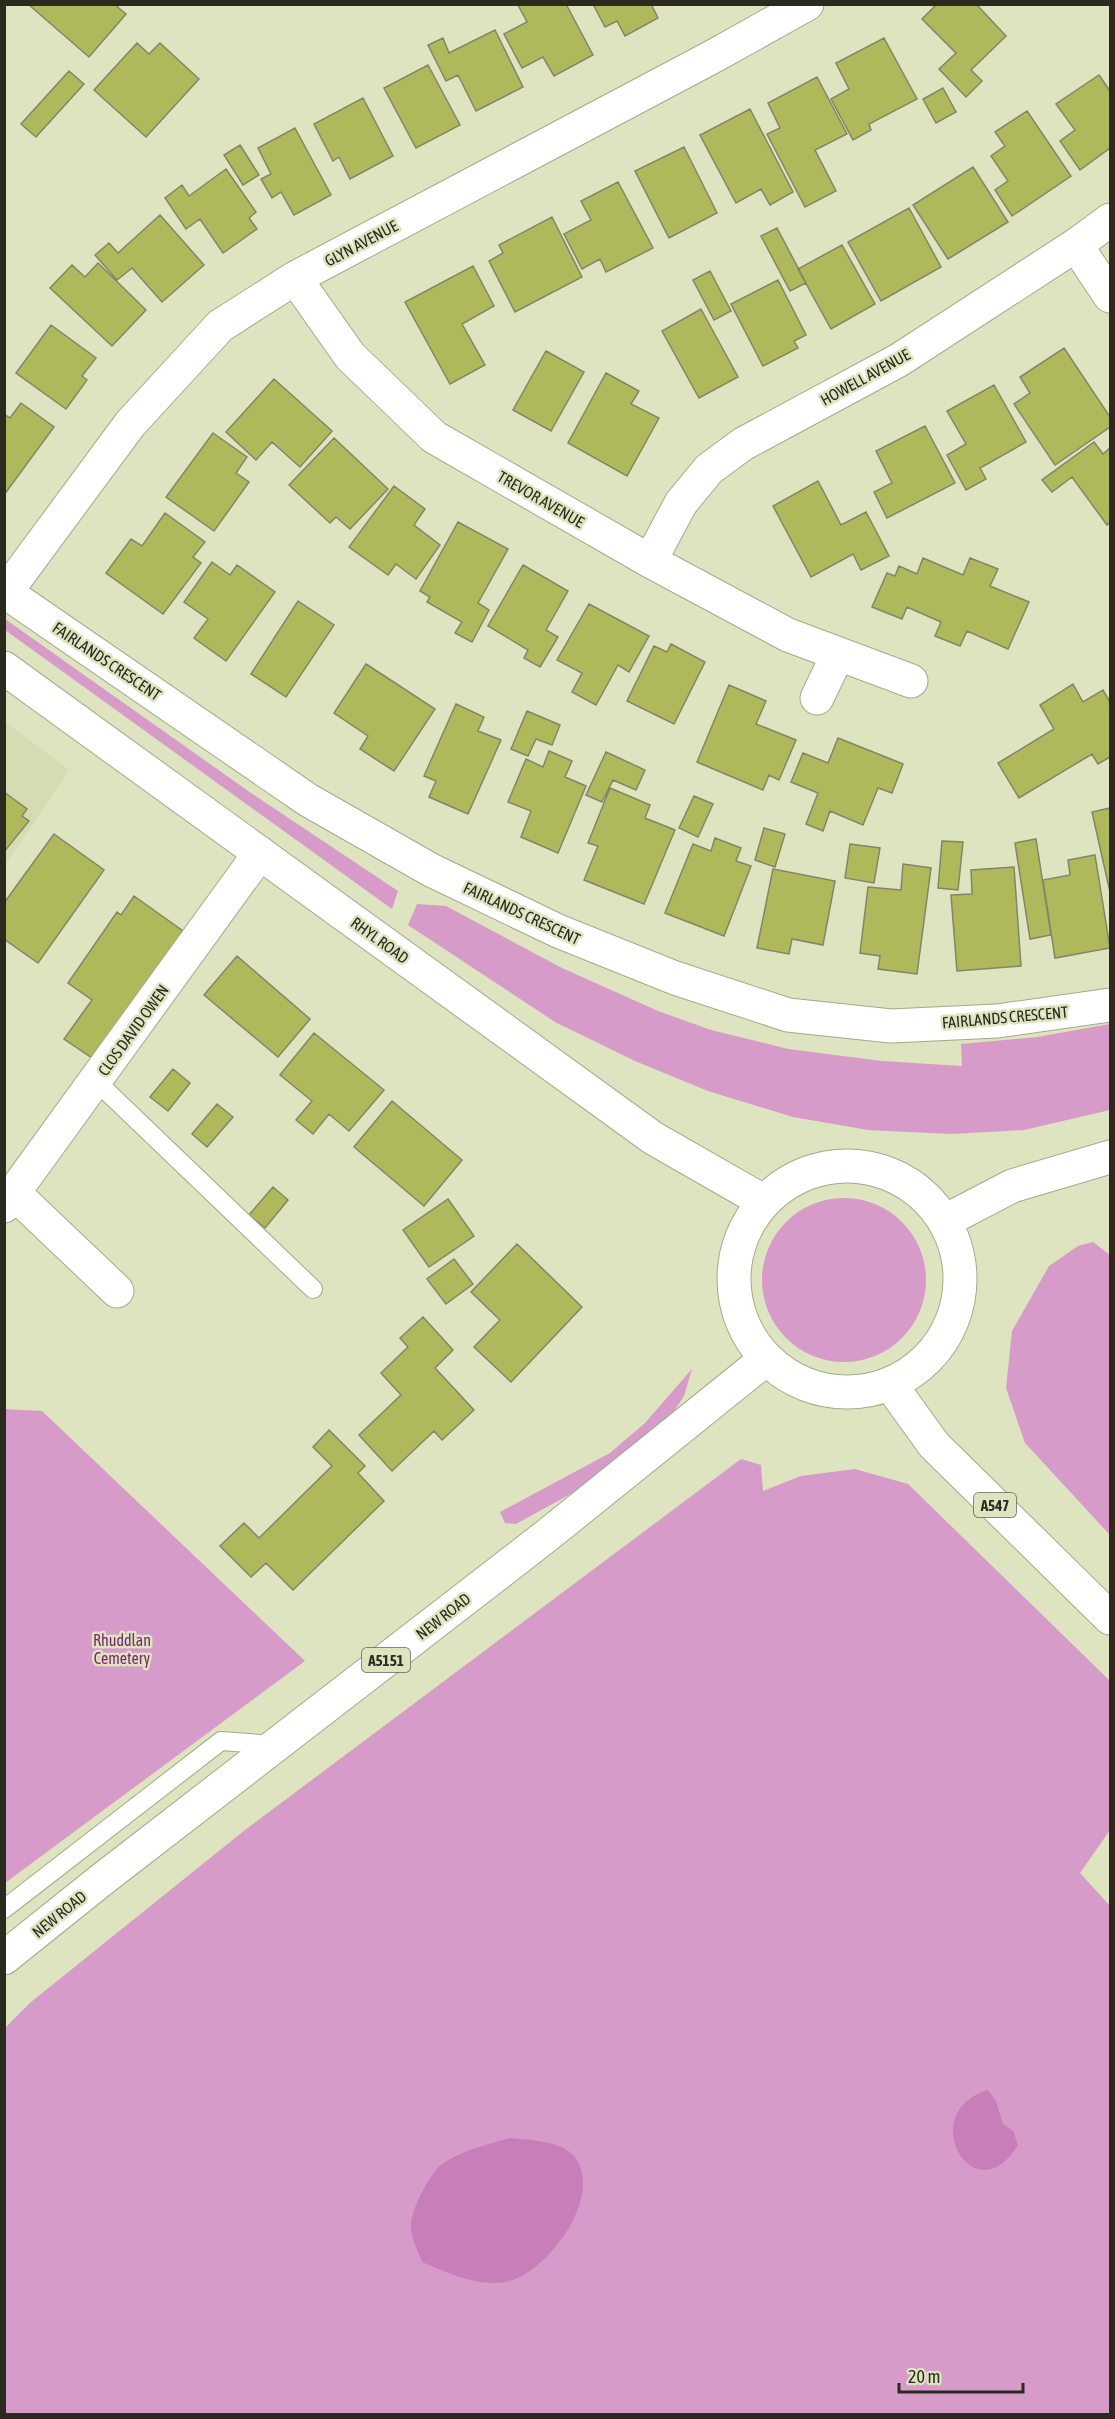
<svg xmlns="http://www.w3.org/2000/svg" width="1115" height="2419" viewBox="0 0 1115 2419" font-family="'Asap Condensed',sans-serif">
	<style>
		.built { fill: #d5dcb1 }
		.green { fill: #d69bc8 }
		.water { fill: #c87eb9 }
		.building { fill: #afb95c; stroke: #828666; stroke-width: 1.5 }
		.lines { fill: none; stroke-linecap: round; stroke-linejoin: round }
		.service-casing { stroke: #a5aa89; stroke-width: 20 }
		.minor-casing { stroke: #a5aa89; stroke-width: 35 }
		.tertiary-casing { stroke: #a5aa89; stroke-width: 35 }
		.primary-casing { stroke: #a5aa89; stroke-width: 35 }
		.service { stroke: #fff; stroke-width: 18 }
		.minor { stroke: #fff; stroke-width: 33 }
		.tertiary { stroke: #fff; stroke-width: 33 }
		.primary { stroke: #fff; stroke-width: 33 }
		.labels { text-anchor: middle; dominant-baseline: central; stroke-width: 5; stroke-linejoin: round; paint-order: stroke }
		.shield { fill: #dee3c0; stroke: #60624f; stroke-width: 1.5 }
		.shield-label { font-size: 15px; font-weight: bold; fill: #2a2b1e }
		.street-label { font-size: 16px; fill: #2a2b1e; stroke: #dee3c0 }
		.park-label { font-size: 16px; fill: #7c256f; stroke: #dee3c0 }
	</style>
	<rect width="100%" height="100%" fill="#dee3c0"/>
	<!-- built -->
	<path class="built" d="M5,722L69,770L5,865Z"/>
	<!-- green -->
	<path class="green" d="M5,619L251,793L398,891L392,909L5,630Z
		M417,904L446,906L562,968L658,1011L711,1030L788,1049L882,1061L962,1066L961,1044L1037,1037L1110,1024V1110L1024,1130L952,1134L868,1130L793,1117L708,1091L635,1061L555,1022L408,925Z
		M762 1280a82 82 0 1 1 164 0a82 82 0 1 1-164 0Z
		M1093,1242L1110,1255V1535L1025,1443L1006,1388L1012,1331L1049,1266L1078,1246Z
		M692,1369L684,1396L665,1425L585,1486L516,1524L505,1523L500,1512L610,1453L645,1423Z
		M4,1409L42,1411L305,1661L5,1883Z
		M741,1459L761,1465L763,1491L801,1476L855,1469L908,1484L1110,1681V1830L1080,1873L1110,1906V2414H5V2028L31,2002L245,1830Z"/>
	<!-- water -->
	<path class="water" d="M988,2090L996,2101L1003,2124L1013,2131L1018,2145C974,2217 914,2112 988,2090Z
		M510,2138C529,2140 563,2141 575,2157C604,2197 547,2274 506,2282C477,2287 448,2273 422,2262C418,2251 411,2238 411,2226C410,2212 430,2173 441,2165C461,2150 487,2145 510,2138Z"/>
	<!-- building -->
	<path class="building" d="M28,4H114L126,14L89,57Z
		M566,4L593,55L554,76L543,57L522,68L504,34L527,22L518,5Z
		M593,4H651L658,18L625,36L617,21L605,27Z
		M937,4H976L1006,36L971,70L982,81L966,97L939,69L956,53L922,19Z
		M495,30L523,87L476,111L458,75L446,81L428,45L443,38L449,53Z
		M884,38L917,99L869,124L871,130L853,140L831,99L849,89L836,63Z
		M137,43L149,54L160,43L199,79L146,137L94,90Z
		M428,65L460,125L416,148L384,88Z
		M69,71L84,84L36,137L21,124Z
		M1099,75L1110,91V148L1080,170L1060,141L1075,130L1056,104Z
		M817,77L847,134L815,150L836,191L805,207L767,134L780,128L768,103Z
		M943,88L956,112L936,123L923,99Z
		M363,98L393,156L350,179L339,157L333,161L314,124Z
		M750,109L793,192L770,205L761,189L736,203L700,135Z
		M1027,111L1071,176L1012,216L995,190L1008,181L991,156L1005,146L995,132Z
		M295,128L331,195L294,215L281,192L272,198L261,179L271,174L258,148Z
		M240,145L259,175L243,185L224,155Z
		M684,147L717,213L669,238L635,171Z
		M973,167L1008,222L948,259L913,205Z
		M226,169L256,212L249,218L257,229L223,253L200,219L186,229L165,198L182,185L189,196Z
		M618,182L653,248L606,272L600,259L582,269L564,234L591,220L581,201Z
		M909,208L941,267L881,301L848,242Z
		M160,215L204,265L162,302L132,268L117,280L95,255L109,243L118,253Z
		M552,217L582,277L515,312L489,261L503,253L499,245Z
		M777,228L806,283L790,291L761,236Z
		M842,245L875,304L831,329L798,269Z
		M98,263L146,310L112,346L50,288L72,265L85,277Z
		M473,266L494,306L462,324L485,365L450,384L405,302Z
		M710,271L731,311L714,320L693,280Z
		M778,280L806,335L794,341L798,348L763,366L731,304Z
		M701,309L738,377L699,398L662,331Z
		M51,325L96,358L82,376L87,380L66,409L16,373Z
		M1064,348L1110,417V427L1055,465L1014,404L1030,393L1020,377Z
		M546,351L584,372L551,431L513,410Z
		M606,373L639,391L631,404L659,418L627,476L568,443Z
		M274,379L332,431L300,467L272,442L256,460L226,432Z
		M994,385L1026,442L980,468L986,479L966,490L947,455L966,444L947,411Z
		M21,403L54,427L4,495V414L10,418Z
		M925,426L955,483L887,518L874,492L892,483L876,451Z
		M213,433L247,457L236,473L249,482L214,531L166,497Z
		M334,438L388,489L350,529L336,517L330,523L289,485Z
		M1094,442L1103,454L1110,448V522L1107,525L1072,477L1052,492L1042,480Z
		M818,481L841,525L866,512L889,556L861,570L853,554L811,577L773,506Z
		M394,486L425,509L414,525L440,545L416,579L396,564L388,575L349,547Z
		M165,513L205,542L193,557L201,563L163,614L106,573L131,539L142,546Z
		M458,522L508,549L478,603L489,610L472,642L455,633L462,622L427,602L430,597L420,591Z
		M923,558L963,575L970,558L998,569L990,586L1029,602L1008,649L967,631L960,646L935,636L941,622L907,607L902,619L872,607L887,573L895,576L899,566L917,574Z
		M212,562L230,575L237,565L275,592L226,661L194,638L208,619L184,602Z
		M523,565L568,591L546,630L558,637L540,667L524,658L528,650L488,626Z
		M298,601L334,625L286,697L251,674Z
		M589,604L649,636L629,672L618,665L596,705L572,692L582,673L557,660Z
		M671,644L705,662L674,724L627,701L654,646L667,652Z
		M366,664L435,709L394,771L360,749L368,736L334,713Z
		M1073,684L1083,702L1103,690L1110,702V757L1098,764L1092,754L1019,798L998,763L1054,729L1040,705Z
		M729,685L766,701L756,724L796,740L779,780L769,775L763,790L697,762Z
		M456,704L484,717L478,731L501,740L468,814L429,797L436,781L424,776Z
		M527,711L560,725L552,745L536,739L528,756L511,749Z
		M838,738L903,764L892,793L878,788L863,825L830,811L823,831L806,824L818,793L791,782L803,753L828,763Z
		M549,751L572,761L565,777L586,786L558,853L521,837L531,811L508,802L526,759L543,767Z
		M606,752L645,770L636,790L613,780L602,802L586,795Z
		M610,788L650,805L645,818L675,830L644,904L584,880L598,846L588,843Z
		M4,792L27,809L22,816L29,821L4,852Z
		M694,796L713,804L698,837L679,828Z
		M1110,808V892L1092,812Z
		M764,828L785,834L775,867L755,860Z
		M54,834L104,870L38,963L4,939V903Z
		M715,838L741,848L736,861L751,866L724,936L665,913L693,844L711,851Z
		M1036,839L1051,935L1030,939L1015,843Z
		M942,841L963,842L958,890L938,888Z
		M850,844L880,848L874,883L845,878Z
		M1095,855L1110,948L1055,958L1043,880L1070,875L1068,860Z
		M903,864L931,868L917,974L878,969L880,956L860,953L868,887L901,890Z
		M1014,867L1021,966L957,971L951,895L972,894L971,870Z
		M773,869L835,881L823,945L792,939L789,954L757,948Z
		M134,896L183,931L95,1060L64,1039L92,1000L68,983L117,912L121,915Z
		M237,956L310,1019L278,1057L204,995Z
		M314,1033L384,1090L349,1131L329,1114L313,1134L296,1120L312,1101L280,1075Z
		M173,1069L190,1083L168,1111L150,1097Z
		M392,1101L462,1160L424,1206L354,1147Z
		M217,1104L233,1117L207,1147L192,1134Z
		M273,1187L288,1200L265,1228L249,1215Z
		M448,1199L474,1236L429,1267L403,1230Z
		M517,1244L582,1307L511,1382L474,1347L500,1320L471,1292Z
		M454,1259L473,1284L446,1304L427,1279Z
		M423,1317L453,1350L435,1368L474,1410L442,1440L434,1431L392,1471L359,1435L401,1395L381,1373L408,1347L400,1338Z
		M329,1430L365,1466L358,1473L384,1501L293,1590L266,1563L251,1577L220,1546L244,1523L259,1538L332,1466L313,1447Z"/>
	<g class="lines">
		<defs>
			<path id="service" d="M96,1081L313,1289
				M4,1909L221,1741L275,1745"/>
			<path id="minor" d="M1076,245L1110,296
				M295,278L350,356L434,437L650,561L788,635L911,681
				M650,561L681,503L709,469L743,444L899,360L1076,245L1110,220
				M4,591L308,800L431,870L558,931L675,978L788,1015L891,1026L997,1021L1110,1005
				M6,592L130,424L220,326L295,278L712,57L807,4
				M817,698L838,654
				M14,1193L117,1291
				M4,1206L260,853"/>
			<path id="tertiary" d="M4,668L653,1138L763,1201"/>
			<path id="primary" d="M734 1279a113 113 0 1 1 226 0a113 113 0 1 1-226 0Z
				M945,1221L1012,1186L1110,1157
				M890,1384L934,1445L1110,1618
				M4,1958L100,1881L545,1537L766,1359"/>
		</defs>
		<!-- service casing -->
		<use href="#service" class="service-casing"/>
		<!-- minor casing -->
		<use href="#minor" class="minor-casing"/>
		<!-- tertiary casing -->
		<use href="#tertiary" class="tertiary-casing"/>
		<!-- primary casing -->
		<use href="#primary" class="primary-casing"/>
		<!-- service -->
		<use href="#service" class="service"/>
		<!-- minor -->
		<use href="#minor" class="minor"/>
		<!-- tertiary -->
		<use href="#tertiary" class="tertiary"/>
		<!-- primary -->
		<use href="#primary" class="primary"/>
	</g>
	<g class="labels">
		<!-- shield labels -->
		<g class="shield">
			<rect x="974" y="1493" width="42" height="24" rx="4.5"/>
			<rect x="362" y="1648" width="48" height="24" rx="4.5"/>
		</g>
		<g class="shield-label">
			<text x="995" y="1505">A547</text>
			<text x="386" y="1660">A5151</text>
		</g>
		<!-- street labels -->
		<g class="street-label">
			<text transform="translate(361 243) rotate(-28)">GLYN AVENUE</text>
			<text transform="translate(865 377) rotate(-29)">HOWELL AVENUE</text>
			<text transform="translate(541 499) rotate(30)">TREVOR AVENUE</text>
			<text transform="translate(107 661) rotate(34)">FAIRLANDS CRESCENT</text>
			<text transform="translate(522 913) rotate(25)">FAIRLANDS CRESCENT</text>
			<text transform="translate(380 940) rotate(36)">RHYL ROAD</text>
			<text transform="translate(1005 1017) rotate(-5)">FAIRLANDS CRESCENT</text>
			<text transform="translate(133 1030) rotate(-54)">CLOS DAVID OWEN</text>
			<text transform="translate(443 1616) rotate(-38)">NEW ROAD</text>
			<text transform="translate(59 1914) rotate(-39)">NEW ROAD</text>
		</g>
		<!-- park labels -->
		<g class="park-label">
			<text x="122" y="1640">Rhuddlan<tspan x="122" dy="18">Cemetery</tspan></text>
		</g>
	</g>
	<!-- border -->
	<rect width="1115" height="2419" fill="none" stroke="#2a2b1e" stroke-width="12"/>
	<!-- scale -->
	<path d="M899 2383v9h124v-9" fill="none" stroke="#2a2b1e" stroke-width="3"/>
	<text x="908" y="2383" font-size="18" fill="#2a2b1e" stroke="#dee3c0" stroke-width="4.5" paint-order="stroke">20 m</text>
</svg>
